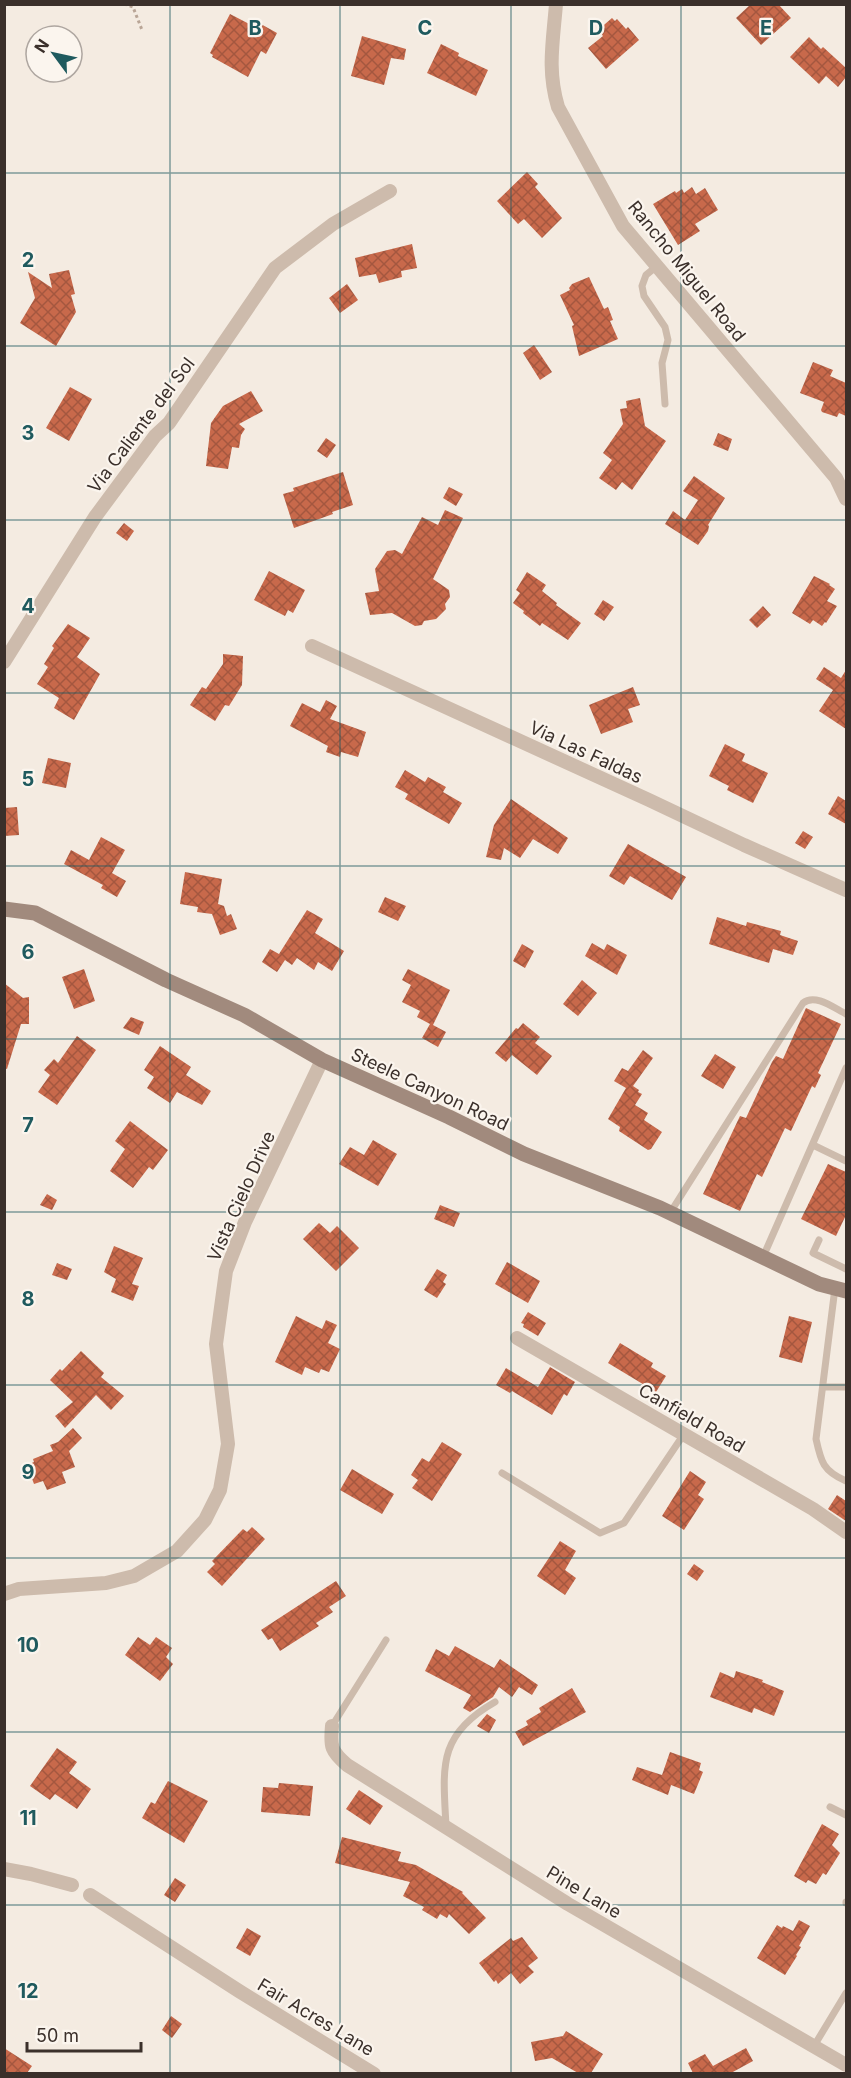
<svg xmlns="http://www.w3.org/2000/svg" width="851" height="2078" viewBox="0 0 851 2078" font-family="Inter,sans-serif">
	<style>
		.building { fill: url(#building-cross-hatch) }
		.lines { fill: none; stroke-linecap: round; stroke-linejoin: round }
		.path { stroke: #b9a596; stroke-width: 3; stroke-dasharray: 3 3; stroke-linecap: butt }
		.lane { stroke: #cdbbac; stroke-width: 7 }
		.street { stroke: #cdbbac; stroke-width: 14 }
		.secondary { stroke: #a18a7d; stroke-width: 15 }
		.grid { fill: none; stroke: #1f5a5e; stroke-width: 1.5; stroke-opacity: 0.55 }
		.labels { text-anchor: middle; dominant-baseline: central; stroke-width: 4.5; stroke-linejoin: round; paint-order: stroke }
		.street-label { font-size: 18px; fill: #3b302b; stroke: #fbf5ee }
		.grid-label { font-size: 20px; text-anchor: middle; font-weight: bold; fill: #1f5a5e; stroke: #fbf5ee; stroke-width: 4.5; stroke-linejoin: round; paint-order: stroke }
	</style>
	<defs>
		<pattern id="building-cross-hatch" width="8" height="8" patternUnits="userSpaceOnUse" patternTransform="scale(1.5)"><rect width="8" height="8" fill="#c8694b"/><path d="M0 0l8 8M0 8l8-8" fill="none" stroke="#a4573f"/></pattern>
	</defs>
	<rect width="100%" height="100%" fill="#f4ebe1"/>
	<!-- building -->
	<path class="building" d="M751,4H778L791,18L761,45L736,18Z
		M230,14L257,28L259,23L277,33L266,54L261,51L248,77L212,57L213,55L210,53Z
		M612,18L615,21L617,19L626,29L628,27L639,40L606,69L588,48L603,36L598,30Z
		M362,36L406,49L404,60L391,58L384,85L351,76Z
		M809,37L821,49L823,47L846,68V77L838,87L826,76L819,84L790,57Z
		M441,44L459,53L458,56L488,70L476,96L427,73Z
		M527,172L538,184L535,187L562,218L542,238L524,219L518,224L497,201Z
		M692,187L696,194L705,188L718,210L695,224L700,231L678,245L653,204L675,191L676,193L682,189L684,193Z
		M412,244L417,268L401,271L402,277L379,283L376,274L359,277L355,258Z
		M69,270L75,294L71,295L76,312L56,346L20,323L35,298L28,272L52,288L49,274Z
		M589,277L604,309L608,307L613,320L610,321L618,339L579,356L572,326L574,325L560,295L570,290L569,288L572,284Z
		M347,284L358,300L340,313L329,298Z
		M534,345L552,372L540,380L523,353Z
		M813,362L833,370L830,376L846,383V416L839,413L837,417L822,412L821,410L824,402L800,393Z
		M70,387L92,399L69,441L46,428Z
		M251,391L263,411L239,424L245,429L241,435L239,448L232,447L228,469L206,466L211,423L223,406Z
		M640,398L645,426L666,441L632,490L622,482L616,490L599,478L612,460L603,453L623,424L620,409L627,408L626,401Z
		M718,433L732,439L728,451L713,445Z
		M326,438L336,445L327,458L317,451Z
		M343,472L353,505L332,512L333,514L294,528L283,494L294,491L293,488Z
		M694,476L725,498L708,525L709,526L708,531L698,545L665,524L673,511L685,520L698,500L683,491Z
		M449,487L463,494L456,506L443,498Z
		M445,510L463,518L433,579L449,590L450,597L445,604L446,609L436,619L424,621L422,625L415,626L392,613L370,615L365,593L379,591L375,569L387,551L395,550L402,554L422,517L438,525Z
		M124,523L134,531L127,541L116,533Z
		M269,571L305,590L293,613L288,610L285,616L254,600Z
		M527,572L546,585L542,591L557,603L556,605L581,623L568,640L542,623L540,626L523,613L524,611L513,603L520,593L516,590Z
		M814,576L830,584L829,585L835,589L827,601L837,606L826,623L825,622L822,626L813,620L810,624L792,613Z
		M603,600L614,607L604,621L594,614Z
		M763,606L771,615L757,628L749,620Z
		M68,624L90,638L77,657L100,674L74,720L54,708L59,698L37,684L48,667L44,664L54,648L52,646Z
		M223,654L243,656L242,685L229,706L225,705L215,721L190,705L202,687L206,689L223,664Z
		M824,667L841,678L846,670V729L819,711L833,690L816,679Z
		M633,687L640,705L628,709L633,722L601,734L589,705Z
		M326,700L337,706L330,719L366,732L358,757L341,752L340,757L326,752L328,746L290,726L302,703L320,712Z
		M725,744L745,754L742,761L768,773L753,803L727,790L729,786L709,776Z
		M48,758L71,763L66,788L42,783Z
		M405,770L425,782L428,777L446,787L443,792L462,803L449,824L405,799L408,794L395,787Z
		M838,796L846,801V824L828,814Z
		M511,799L568,838L558,854L533,839L520,858L504,848L501,860L486,857L494,825Z
		M17,807L19,835L4,836V808Z
		M803,831L813,837L805,849L795,843Z
		M101,837L125,850L112,873L126,881L117,897L101,888L103,885L64,864L71,850L89,860Z
		M628,844L686,877L672,900L630,876L624,885L609,876Z
		M185,872L222,879L218,904L224,906L227,916L231,914L237,929L220,935L212,914L197,912L198,907L180,904Z
		M385,897L406,906L398,921L378,912Z
		M307,910L323,919L315,933L344,951L332,971L318,962L314,970L297,958L292,965L285,960L277,972L262,962L270,949L279,954Z
		M717,917L746,926L747,922L781,931L780,935L798,941L793,955L773,949L769,963L709,944Z
		M592,943L604,950L607,944L627,955L617,975L585,956Z
		M522,944L534,951L525,968L513,961Z
		M84,969L95,1001L74,1009L62,977Z
		M408,969L450,990L433,1025L446,1032L438,1047L422,1038L430,1024L417,1017L420,1011L402,1002L411,985L402,980Z
		M582,980L597,993L578,1016L563,1004Z
		M4,983L23,998L29,997V1024H21L7,1069L4,1068Z
		M806,1008L841,1024L818,1073L821,1075L815,1088L812,1086L791,1131L785,1128L762,1177L757,1174L740,1211L703,1194L740,1116L746,1118L772,1062L776,1056L783,1059Z
		M131,1017L144,1022L139,1035L123,1028Z
		M523,1023L540,1037L535,1043L552,1056L537,1075L512,1055L506,1062L495,1053L516,1028L518,1029Z
		M77,1036L96,1050L57,1105L38,1092L50,1075L44,1070L54,1059L58,1063Z
		M160,1046L191,1067L186,1075L211,1091L202,1105L177,1092L170,1103L147,1088L154,1077L144,1070Z
		M643,1050L653,1058L633,1086L639,1090L638,1092L642,1094L635,1105L648,1113L644,1120L662,1132L651,1149L648,1150L619,1131L620,1127L608,1119L626,1088L614,1081L622,1068L628,1071Z
		M715,1054L736,1067L723,1089L701,1076Z
		M130,1121L168,1150L153,1170L149,1167L133,1188L110,1171L125,1149L115,1141Z
		M373,1140L397,1154L378,1186L339,1164L350,1147L364,1155Z
		M828,1164L846,1172V1215L836,1236L801,1219Z
		M47,1194L57,1200L52,1210L40,1205Z
		M440,1205L460,1213L454,1227L434,1219Z
		M319,1223L330,1233L337,1226L359,1248L336,1271L303,1239Z
		M114,1246L143,1258L132,1284L139,1286L133,1301L111,1292L116,1279L104,1272Z
		M507,1262L540,1281L528,1303L495,1284Z
		M57,1263L72,1269L67,1280L52,1275Z
		M437,1269L447,1275L443,1282L446,1284L437,1298L424,1290Z
		M528,1312L546,1323L538,1336L523,1327L524,1324L521,1323Z
		M296,1316L322,1329L326,1320L337,1325L328,1343L340,1349L329,1372L321,1369L319,1373L305,1367L302,1375L275,1362Z
		M789,1316L812,1322L802,1363L779,1357Z
		M620,1343L653,1363L651,1367L666,1376L656,1392L608,1363Z
		M81,1351L104,1373L101,1377L124,1396L111,1410L96,1395L65,1428L55,1416L73,1402L50,1380L60,1369L62,1371Z
		M550,1367L575,1382L567,1396L564,1394L552,1415L512,1391L510,1393L496,1385L506,1368L538,1387Z
		M73,1428L82,1438L69,1451L75,1467L62,1472L66,1483L47,1490L43,1481L34,1484L27,1465L34,1462L33,1459L53,1451L50,1445L58,1442Z
		M442,1442L462,1454L432,1501L412,1488L418,1480L411,1475L422,1458L429,1462Z
		M352,1469L394,1494L382,1514L340,1490Z
		M690,1471L706,1482L698,1495L704,1499L684,1530L662,1516Z
		M837,1495L846,1501V1521L828,1509Z
		M252,1527L265,1539L222,1586L207,1572L215,1564L212,1561L243,1529L247,1532Z
		M560,1541L576,1551L565,1570L576,1578L565,1595L537,1576Z
		M694,1564L704,1571L697,1581L687,1574Z
		M336,1581L346,1596L329,1607L333,1612L316,1623L319,1626L280,1651L272,1638L268,1640L261,1630Z
		M138,1637L150,1645L156,1637L172,1648L166,1657L173,1664L160,1681L125,1655Z
		M455,1646L494,1668L500,1659L538,1685L532,1695L519,1687L512,1697L499,1687L493,1697L470,1712L463,1708L471,1695L425,1671L436,1649L449,1656Z
		M736,1671L763,1680L762,1682L784,1691L774,1716L754,1708L752,1713L710,1697L720,1672L734,1678Z
		M572,1688L586,1712L523,1746L515,1732L528,1725L526,1721L541,1712L539,1708Z
		M487,1714L496,1720L489,1733L477,1726Z
		M57,1748L77,1762L69,1773L91,1789L77,1809L55,1794L50,1800L30,1786Z
		M670,1752L701,1763L699,1770L703,1772L694,1794L671,1785L668,1795L632,1780L637,1767L662,1775Z
		M168,1781L208,1801L184,1843L142,1818L151,1802L155,1804Z
		M279,1783L313,1786L310,1816L261,1812L263,1787L278,1788Z
		M359,1790L383,1806L370,1825L346,1809Z
		M822,1824L839,1834L832,1845L840,1853L826,1875L823,1873L816,1884L808,1880L806,1883L794,1876Z
		M342,1837L401,1852L398,1861L416,1865L463,1892L462,1893L486,1918L469,1934L449,1914L447,1918L440,1914L437,1919L422,1910L424,1907L403,1896L410,1882L335,1863Z
		M175,1878L186,1885L175,1902L164,1895Z
		M799,1920L810,1926L799,1946L801,1947L796,1955L797,1956L785,1975L757,1958L777,1925L782,1928L783,1926L793,1931Z
		M247,1928L261,1936L250,1956L236,1948Z
		M522,1937L538,1958L528,1966L534,1972L520,1984L511,1973L498,1984L496,1980L494,1982L479,1963L511,1938L513,1941Z
		M171,2016L182,2024L172,2038L162,2030Z
		M566,2031L603,2054L591,2073H578L552,2058L535,2061L531,2042L563,2036Z
		M4,2048L32,2066L27,2073H4Z
		M746,2048L753,2061L731,2073H693L688,2063L705,2054L713,2066Z"/>
	<g class="lines">
		<!-- path -->
		<path class="path" d="M124,4L133,7L142,30"/>
		<!-- lane -->
		<path class="lane" d="M657,266L646,275L642,286L644,296L665,327L668,340L662,363L665,404
			M813,1145L846,1161
			M670,1213L803,1003C815,993 834,1008 846,1014
			M819,1240L813,1253L846,1269
			M763,1257L846,1068
			M835,1288L816,1439C821,1462 823,1471 846,1481
			M823,1387H846
			M502,1473L600,1533L624,1523L684,1434
			M332,1726L386,1640
			M830,1807L846,1815
			M446,1826C443,1767 437,1735 495,1702
			M846,1902V1903
			M814,2046L846,1993"/>
		<!-- street -->
		<path class="street" d="M556,4C553,42 547,70 558,107L623,226L836,478L846,499
			M312,646L649,800L744,845L846,890
			M4,662L95,517L155,436L169,423L275,268L333,224L390,191
			M517,1338L813,1509L846,1532
			M4,1594L19,1589L106,1583L134,1576L177,1551L205,1520L220,1490L228,1444L216,1344L226,1271L245,1222L322,1060
			M332,1726C330,1747 331,1751 347,1765L568,1904L846,2065
			M4,1869L31,1874L72,1885
			M90,1895L239,1991L374,2074"/>
		<!-- secondary -->
		<path class="secondary" d="M4,909L35,913L166,980L244,1015L322,1060L449,1117L524,1154L660,1208L819,1284L846,1291"/>
	</g>
	<!-- grid -->
	<path class="grid" d="M170,4V2074M340,4V2074M511,4V2074M681,4V2074M4,173H846M4,346H846M4,520H846M4,693H846M4,866H846M4,1039H846M4,1212H846M4,1385H846M4,1558H846M4,1732H846M4,1905H846"/>
	<g class="labels">
		<!-- street labels -->
		<g class="street-label">
			<text transform="translate(687 271) rotate(51)">Rancho Miguel Road</text>
			<text transform="translate(141 425) rotate(-53)">Via Caliente del Sol</text>
			<text transform="translate(586 752) rotate(25)">Via Las Faldas</text>
			<text transform="translate(430 1089) rotate(25)">Steele Canyon Road</text>
			<text transform="translate(241 1196) rotate(-66)">Vista Cielo Drive</text>
			<text transform="translate(692 1418) rotate(30)">Canfield Road</text>
			<text transform="translate(584 1892) rotate(31)">Pine Lane</text>
			<text transform="translate(316 2017) rotate(31)">Fair Acres Lane</text>
		</g>
	</g>
	<g class="grid-label">
		<text x="255" y="35">B</text>
		<text x="425" y="35">C</text>
		<text x="596" y="35">D</text>
		<text x="766" y="35">E</text>
		<text x="28" y="267">2</text>
		<text x="28" y="440">3</text>
		<text x="28" y="613">4</text>
		<text x="28" y="786">5</text>
		<text x="28" y="959">6</text>
		<text x="28" y="1132">7</text>
		<text x="28" y="1306">8</text>
		<text x="28" y="1479">9</text>
		<text x="28" y="1652">10</text>
		<text x="28" y="1825">11</text>
		<text x="28" y="1998">12</text>
	</g>
	<!-- border -->
	<rect width="851" height="2078" fill="none" stroke="#3b302b" stroke-width="12"/>
	<!-- north arrow -->
	<g transform="translate(54 54) rotate(303)"><circle r="28" fill="#fbf5ee" stroke="#aea6a0" stroke-width="1.5"/>
	<path d="M0-4.5L10 22L0 15L-10 22Z" fill="#1f5a5e"/>
	<text y="-9" font-size="16" font-weight="bold" text-anchor="middle" fill="#3b302b">N</text>
	</g>
	<!-- scale -->
	<path d="M27 2042v9h114v-9" fill="none" stroke="#3b302b" stroke-width="3"/>
	<text x="36" y="2042" font-size="18" fill="#3b302b" stroke="#fbf5ee" stroke-width="4.5" paint-order="stroke">50 m</text>
</svg>
